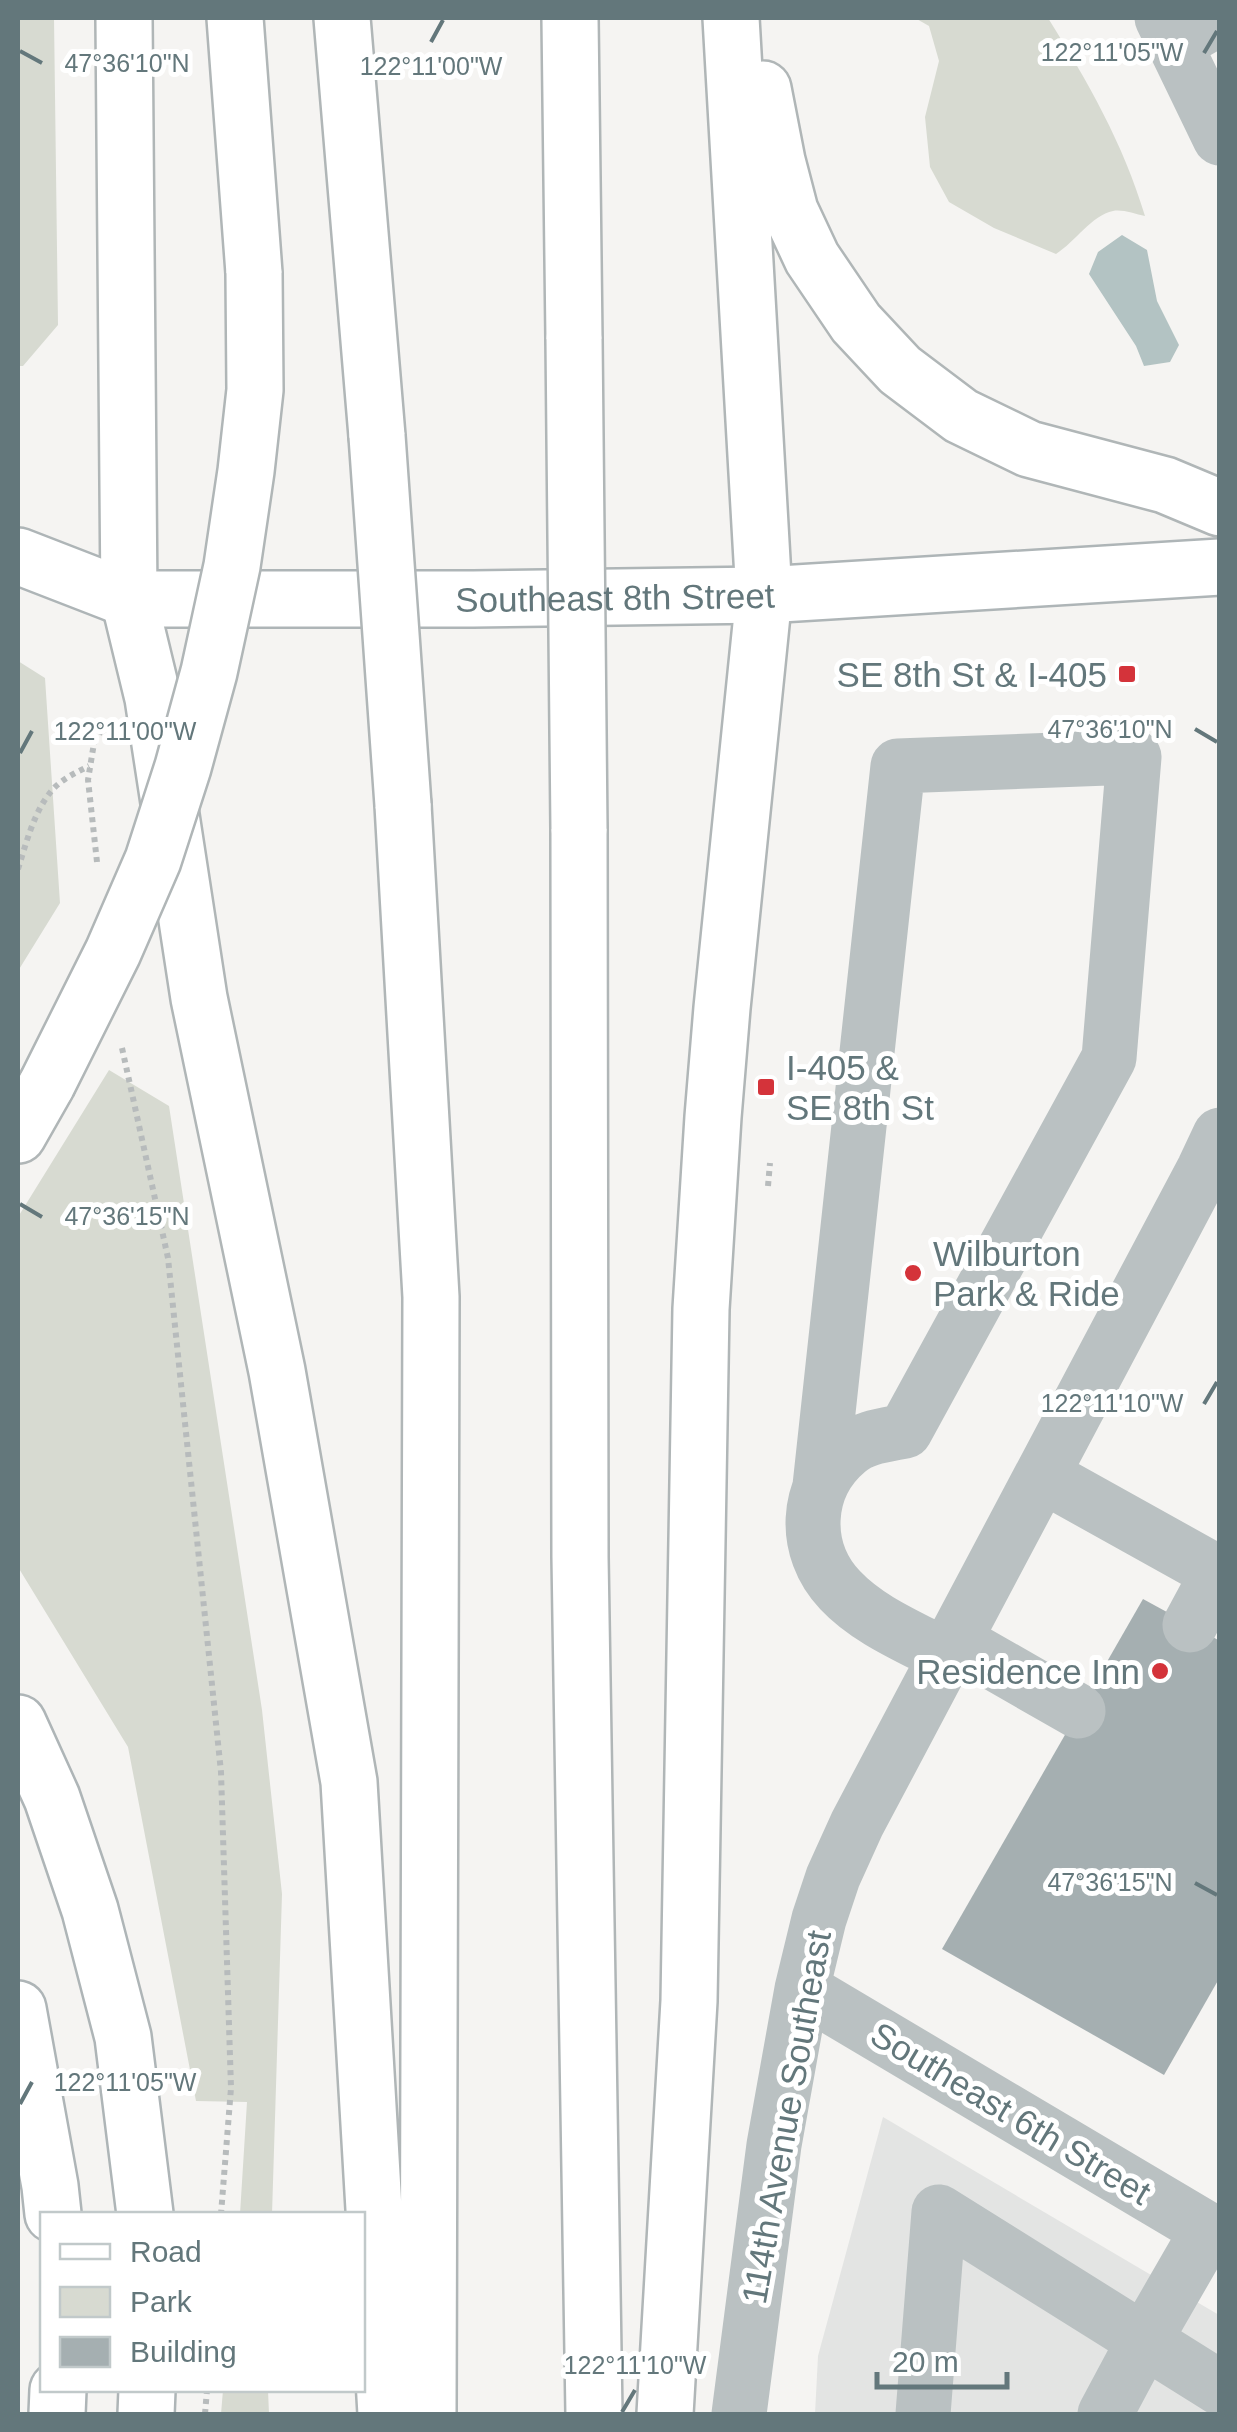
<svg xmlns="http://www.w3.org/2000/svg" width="1237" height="2432" viewBox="0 0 1237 2432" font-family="Helvetica,sans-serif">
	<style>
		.built { fill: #e3e4e3 }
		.green { fill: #d7dad1 }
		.water { fill: #b3c3c3 }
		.building { fill: #a5afb1 }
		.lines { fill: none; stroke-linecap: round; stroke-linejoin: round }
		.major-casing { stroke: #aeb5b7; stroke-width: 60 }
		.highway-casing { stroke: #b0b6b7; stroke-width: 60 }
		.path { stroke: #b7bbbc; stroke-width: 6; stroke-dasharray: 5 5; stroke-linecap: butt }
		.minor { stroke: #bac1c2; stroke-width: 55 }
		.major { stroke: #fff; stroke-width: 55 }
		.highway { stroke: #fff; stroke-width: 55 }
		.highway-bridge-casing { stroke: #b0b6b7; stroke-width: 60; stroke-linecap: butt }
		.highway-bridge { stroke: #fff; stroke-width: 55 }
		.ticks { fill: none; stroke: #63777b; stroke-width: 4 }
		.poi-dot { fill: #d4333a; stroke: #fff; stroke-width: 4 }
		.labels { text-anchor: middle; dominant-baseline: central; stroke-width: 10; stroke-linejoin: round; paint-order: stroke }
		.street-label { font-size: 35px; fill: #63777b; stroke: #fff }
		.poi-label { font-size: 35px; fill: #63777b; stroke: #fff; text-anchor: end }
		.ticks-label { font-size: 25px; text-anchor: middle; fill: #63777b; stroke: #fff; stroke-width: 10; stroke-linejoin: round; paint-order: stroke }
	</style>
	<rect width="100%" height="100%" fill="#f5f4f2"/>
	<!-- built -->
	<path class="built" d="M883,2117L1219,2315V2414H815L818,2356Z"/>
	<!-- green -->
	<path class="green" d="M18,18H54L58,325L23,366H18Z
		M915,18H1048C1088,82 1123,143 1145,216C1135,214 1122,209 1113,211C1092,215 1075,242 1056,254L994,228L949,202L930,167L925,117L939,61L929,26Z
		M18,661L45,678L60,903L18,971Z
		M109,1070L169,1106L262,1710L282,1894L272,2214H240L247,2102L196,2101L128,1747L18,1567V1217Z
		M223,2390H268L269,2414H221Z"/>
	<!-- water -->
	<path class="water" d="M1122,235L1147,250L1157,301L1179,345L1170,362L1144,366L1136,346L1089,274L1098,252Z"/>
	<!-- building -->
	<path class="building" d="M1143,1599L1220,1641V1977L1164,2075L942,1949Z"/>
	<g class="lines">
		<defs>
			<g id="major">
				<path id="s1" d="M18,556L129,599H473L764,595L1220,567"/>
				<path d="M18,1723L52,1798L90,1910L123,2037L145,2214"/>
				<path d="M18,2009L50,2186L53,2214"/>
				<path d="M57,2414L58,2390"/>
				<path d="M146,2414L147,2390"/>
			</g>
			<path id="highway" d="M124,18L129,599L153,698L199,998L277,1371L349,1782L386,2414
				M235,18L254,273
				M342,18L377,436
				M570,18L574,339
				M763,89L777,161L790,211L812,258L856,323L900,370L961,416L1029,449L1165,485L1220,508
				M403,805L431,1297L428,2414
				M579,829L580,1557L594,2414
				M18,1135L47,1084
				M665,2414L689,2001L701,1309L713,1117L722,1008L764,595L731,18"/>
		</defs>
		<!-- major casing -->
		<use href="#major" class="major-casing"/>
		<!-- highway casing -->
		<use href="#highway" class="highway-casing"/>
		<!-- path -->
		<path class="path" d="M97,862L88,780L94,743L107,720
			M18,869C26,844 33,815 49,794C58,781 75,773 89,766
			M122,1048L168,1258L221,1772L231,2088L221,2214
			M768,1186L770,1163
			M205,2414L207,2390"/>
		<!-- minor -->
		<path class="minor" d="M1162,18L1220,138
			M1176,43L1220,18
			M1042,1475L1218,1573L1220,1571
			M820,1486L898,766L1134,757L1109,1058L905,1431C885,1435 863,1437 847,1451C804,1487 802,1550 840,1590C868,1620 910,1637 946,1656
			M1190,1625L1218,1573
			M954,1640L1078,1711
			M802,1989L1220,2237
			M739,2414L774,2145L802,1989L819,1919L833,1877L857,1824L1204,1169L1220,1135
			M923,2414L939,2212L1220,2388
			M1105,2414L1144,2341L1208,2230"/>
		<!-- major -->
		<use href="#major" class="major"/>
		<!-- highway -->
		<use href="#highway" class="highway"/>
		<defs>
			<path id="highway-bridge" d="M574,339L579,829
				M377,436L403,805
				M47,1084L113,952L153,860L183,767L209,672L232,566L246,471L255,390L254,273"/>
		</defs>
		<!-- highway-bridge casing -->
		<use href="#highway-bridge" class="highway-bridge-casing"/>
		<!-- highway-bridge -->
		<use href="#highway-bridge" class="highway-bridge"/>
	</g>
	<!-- ticks -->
	<path class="ticks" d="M431,42L443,20M20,51L42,63M1204,53L1217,31M1195,729L1217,742M20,753L32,731M20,1204L42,1217M1204,1404L1217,1382M1195,1883L1217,1895M20,2104L32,2082M622,2412L635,2390"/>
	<!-- markers -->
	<g class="poi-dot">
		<rect x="1117" y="664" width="20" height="20" rx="5"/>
		<rect x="756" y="1077" width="20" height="20" rx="5"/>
		<circle cx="913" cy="1273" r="10"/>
		<circle cx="1160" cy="1671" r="10"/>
	</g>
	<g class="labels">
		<!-- street labels -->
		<g class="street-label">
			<text stroke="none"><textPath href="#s1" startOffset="605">Southeast 8th Street</textPath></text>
			<text transform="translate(1011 2113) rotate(31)">Southeast 6th Street</text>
			<text transform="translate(786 2117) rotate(-80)">114th Avenue Southeast</text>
		</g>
		<!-- poi labels -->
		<g class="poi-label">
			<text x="1107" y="674">SE 8th St &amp; I-405</text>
			<text x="786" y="1067" text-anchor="start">I-405 &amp;<tspan x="786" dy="40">SE 8th St</tspan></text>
			<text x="933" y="1253" text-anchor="start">Wilburton<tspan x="933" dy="40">Park &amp; Ride</tspan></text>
			<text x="1140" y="1671">Residence Inn</text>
		</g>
	</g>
	<g class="ticks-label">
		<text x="1112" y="61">122°11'05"W</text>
		<text x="127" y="72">47°36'10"N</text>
		<text x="431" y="75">122°11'00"W</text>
		<text x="1110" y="738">47°36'10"N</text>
		<text x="125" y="740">122°11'00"W</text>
		<text x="127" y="1225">47°36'15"N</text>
		<text x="1112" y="1412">122°11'10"W</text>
		<text x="1110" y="1891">47°36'15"N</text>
		<text x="125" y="2091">122°11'05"W</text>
		<text x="635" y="2374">122°11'10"W</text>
	</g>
	<!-- border -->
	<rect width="1237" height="2432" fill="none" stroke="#63777b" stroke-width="40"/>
	<!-- legend -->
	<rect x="40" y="2212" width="325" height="180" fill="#ffffff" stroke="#c1c9ca" stroke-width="2.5"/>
	<rect x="60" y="2244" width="50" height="15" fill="#ffffff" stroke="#c1c9ca" stroke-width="2.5"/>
	<text x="130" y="2262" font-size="30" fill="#63777b">Road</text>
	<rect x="60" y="2287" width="50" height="30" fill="#d7dad1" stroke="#c1c9ca" stroke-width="2.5"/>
	<text x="130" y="2312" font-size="30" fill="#63777b">Park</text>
	<rect x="60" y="2337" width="50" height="30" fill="#a5afb1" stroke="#c1c9ca" stroke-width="2.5"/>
	<text x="130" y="2362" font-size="30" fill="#63777b">Building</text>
	<!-- scale -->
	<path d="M877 2372v15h130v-15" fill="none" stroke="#63777b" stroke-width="5"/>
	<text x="892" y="2372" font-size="30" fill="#63777b" stroke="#ffffff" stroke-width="8" paint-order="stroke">20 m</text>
</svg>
